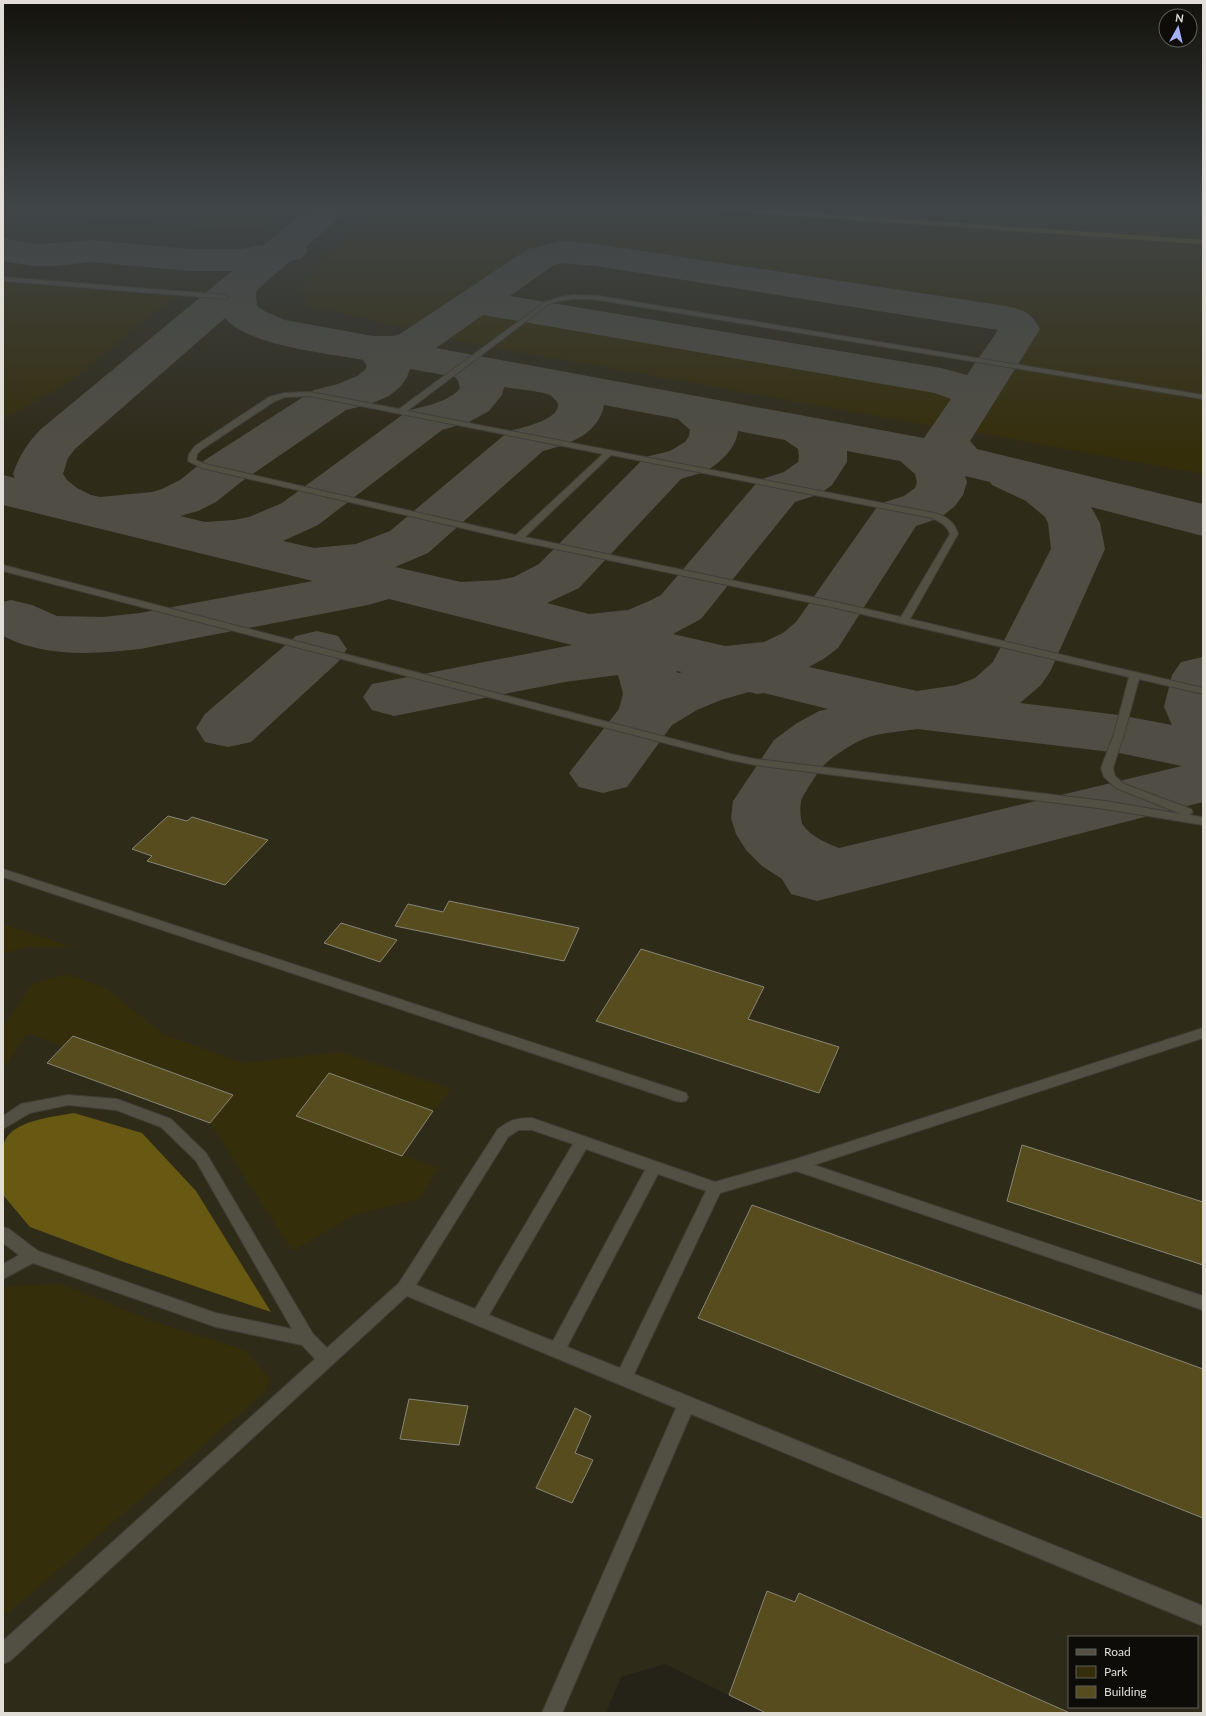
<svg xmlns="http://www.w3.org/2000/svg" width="1206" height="1716" viewBox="0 0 1206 1716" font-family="Lato,sans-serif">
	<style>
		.built { fill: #2f2b19; fill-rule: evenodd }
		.green { fill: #352e0b }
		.forest { fill: #675911 }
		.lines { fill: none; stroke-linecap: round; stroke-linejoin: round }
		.stream { stroke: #736420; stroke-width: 4.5 }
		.taxiway { fill: #504e44; fill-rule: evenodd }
		.building { fill: #564c1d; stroke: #888678 }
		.minor-casing { stroke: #403e37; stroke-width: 2 }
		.minor { fill: #525043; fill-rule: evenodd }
	</style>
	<rect width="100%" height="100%" fill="#252318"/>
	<!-- built -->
	<path class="built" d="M3,209H1203V1713H766L665,1664L621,1677L606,1713H3ZM1069,1637H1197V1707H1069Z"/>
	<!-- green -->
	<path class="green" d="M95,209H164L146,222L83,217Z
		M213,209H286L260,230L191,225Z
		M378,209H1093L1203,217V474L969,431L1039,317L546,241L416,330L306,305L301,290L317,262Z
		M3,282L175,296L74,379L3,420Z
		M493,312L517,313L910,381C929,385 939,386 951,402L938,423L932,426L443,338L441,333C462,318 467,316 493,312Z
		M3,924L72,947H27L3,954Z
		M67,974L105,988L163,1034L242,1063L340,1052L451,1089L433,1111L329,1073L296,1115L438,1168L420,1199L357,1214L292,1251L210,1123L233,1094L73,1036L63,1046L27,1033L3,1071V1027L32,984Z
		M62,1284L155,1322L245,1350L270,1379L265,1392L8,1613L3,1615V1289L8,1286Z"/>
	<!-- forest -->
	<path class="forest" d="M74,1113L142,1133L196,1191L271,1312L121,1261L30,1227L3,1195C3,1185 1,1151 4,1143C12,1120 53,1117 74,1113Z"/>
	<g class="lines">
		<!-- stream -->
		<path class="stream" d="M725,209L1203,242"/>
		<!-- taxiway -->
		<path class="taxiway" d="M307,209H346L341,216L306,247L308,250L302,258L290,261L257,290L256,295L257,306L266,312L285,320L373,336H393L400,334L528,249L562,241L596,244L1006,306C1024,310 1031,312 1040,329L970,441L977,449L1203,504V536L1091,507L1100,523L1105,549L1050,672L1041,685L1020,703L1119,715L1172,725L1164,707L1172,675L1181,662L1203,657V802L817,901L791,894L782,879L762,866L746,850L736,834L731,818L733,801L774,740L797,723L819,711L828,709L764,693L757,694L749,692L721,700L697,710L672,725L627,787L603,793L579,787L569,773L619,709L623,693L618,675L565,682L394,716L372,710L363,697L372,684L572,645L389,599L368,605L140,649C94,654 46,658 3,636V602L11,600L32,605L57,616L103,617L140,613L313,581L3,505V475L15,478L13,474C19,456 28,442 41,429L232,271H190L90,262L56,266H33L3,261V238L33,244L56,243L90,240L190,249H240L264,245ZM562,263L596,266L998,330L967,375L941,368L510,296L554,265ZM483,315L935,393L951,399L924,438L436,348ZM225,318C248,346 327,353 363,360L367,366L365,370L357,376L338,384L314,390L205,460L180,480L162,489L152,492L100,497L91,495L77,488L67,480L63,474L68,458L75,449ZM410,369L455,377L458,381L460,388C453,400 423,407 409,410L282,503L249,517L234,520L205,522L180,516L198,511L216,502L241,482L346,410L370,404L389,396L401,386L407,377ZM504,387C515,389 542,391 550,395C553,397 557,401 558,404C560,420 520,428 509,431L390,531L356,544L314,548L283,541L318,525L442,430L469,422L489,411L502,395ZM604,405L678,419L690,430L689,436L685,442L670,451L645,457L539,564L514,577L499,580L461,582L395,567L428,553L543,451C569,444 598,435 604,405ZM738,431L785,440L798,449L799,456L798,462L784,472L759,480L661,595L649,601L628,610L589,614L547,603L579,588L681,479C688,476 698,475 705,471C720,464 736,448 738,431ZM847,451L900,461L915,474L917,482L915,488L904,496L879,504L796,622L783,633L764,642L725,646L673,634L701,619L795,502L820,494L832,485L847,462ZM965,476L990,482L992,485L1026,501L1045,517L1048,523L1051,549L993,662L975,678L957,685L917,691L809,667L825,658L838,648L916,526L940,518L955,506L963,495L967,482ZM676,671L682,672L678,673ZM917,729L1119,753L1182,766L839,848C828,844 810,836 803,825C800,820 800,807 801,801C803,795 818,772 822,767C831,757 853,743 866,738C882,732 900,732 917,729Z
			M317,631L338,636L347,649L338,662L251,742L228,747L205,742L196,728L205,714L296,636Z"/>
	</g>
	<!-- building -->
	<path class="building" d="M168,816L187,821L192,817L268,840L225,885L147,861L152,856L132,849Z
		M449,901L579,928L564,961L395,926L408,904L443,912Z
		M341,923L397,940L380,962L324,943Z
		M641,949L764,987L748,1019L839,1047L819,1093L596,1021Z
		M73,1036L233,1095L210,1123L47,1063Z
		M329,1073L433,1111L402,1156L296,1116Z
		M1022,1145L1203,1202V1265L1007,1201Z
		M752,1205L1203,1369V1518L698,1318Z
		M409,1399L468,1406L459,1445L400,1439Z
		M575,1408L591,1416L575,1453L593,1460L572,1503L536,1488Z
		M767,1591L795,1602L799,1593L1070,1713H766L729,1695Z"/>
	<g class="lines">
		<defs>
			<path id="minor" d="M3,277L226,295L229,297L226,299L3,281Z
				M573,295L599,296L1203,395V399L599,300C582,298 566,298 549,304L407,411L934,513C946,516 955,522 958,534L910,619L1203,688V694L1139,679L1124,734L1113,768L1115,776L1124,784L1191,809L1193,812L1189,815L1203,817V825L1105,809L755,765L730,760L3,571V565L731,754L755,759L1105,801L1181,814L1116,788L1104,777L1101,768L1114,734L1129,677L836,608L518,541L202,468L188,461L189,454L195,446L269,397L284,393L310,392L399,409L545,302L560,297ZM310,396L603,454L516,535L205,464L196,460L197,454L201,450L275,401L285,397ZM611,455L932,518C940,522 947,525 950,534L901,617L836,602L525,537Z
				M3,869L686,1093L688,1097L686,1101L681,1102L676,1101L3,877Z
				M1203,1028V1038L814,1165L1203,1296V1310L796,1171L720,1193L634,1374L1203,1606V1626L691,1414L562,1713H542L676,1408L407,1296L10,1661L3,1664V1641L315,1359L302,1345L216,1327L33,1263L3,1279V1264L19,1255L3,1243V1227L9,1229L38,1251L216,1313L292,1329L196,1161L161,1127L116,1110L68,1105L30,1113L3,1129V1116L21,1104L68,1095L117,1099L171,1119L206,1153L313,1334L327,1348L399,1283L498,1129C511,1120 515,1118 532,1118L715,1182L796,1159ZM519,1130H532L573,1144L475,1309L416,1285L508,1137ZM586,1149L645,1170L553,1341L489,1315ZM658,1174L706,1191L620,1368L567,1347Z"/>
		</defs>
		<!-- minor casing -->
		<use href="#minor" class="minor-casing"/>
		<!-- minor -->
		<use href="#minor" class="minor"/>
	</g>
	<!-- sky -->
	<linearGradient id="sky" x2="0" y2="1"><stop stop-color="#14130d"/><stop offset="0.46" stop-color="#404548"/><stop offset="1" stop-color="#404548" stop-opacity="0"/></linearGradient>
	<rect width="1206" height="450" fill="url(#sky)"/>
	<!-- border -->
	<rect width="1206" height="1716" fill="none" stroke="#e0ded7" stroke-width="8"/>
	<!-- legend -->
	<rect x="1068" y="1636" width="130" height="72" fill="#0d0c08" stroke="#61605b"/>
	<rect x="1076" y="1649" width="20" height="6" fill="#525043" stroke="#61605b"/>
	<text x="1104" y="1656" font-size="12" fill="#e0ded7">Road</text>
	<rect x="1076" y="1666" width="20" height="12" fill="#352e0b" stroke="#61605b"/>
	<text x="1104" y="1676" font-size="12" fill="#e0ded7">Park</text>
	<rect x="1076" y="1686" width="20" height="12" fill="#564c1d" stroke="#61605b"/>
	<text x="1104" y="1696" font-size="12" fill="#e0ded7">Building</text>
	<!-- north arrow -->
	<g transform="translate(1178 28) rotate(8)"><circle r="19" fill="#0d0c08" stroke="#61605b"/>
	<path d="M0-3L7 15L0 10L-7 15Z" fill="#a6b1fc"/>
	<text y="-6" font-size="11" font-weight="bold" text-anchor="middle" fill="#e0ded7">N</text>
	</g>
</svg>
